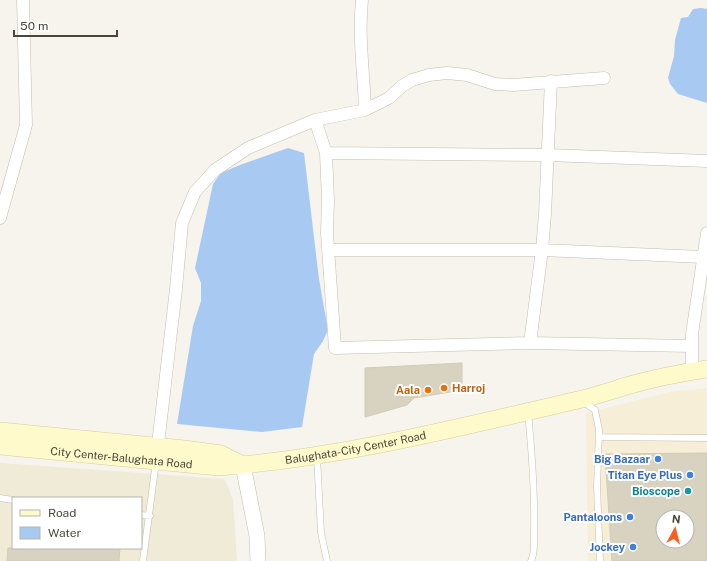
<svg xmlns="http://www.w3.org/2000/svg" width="707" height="561" viewBox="0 0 707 561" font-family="'Public Sans',sans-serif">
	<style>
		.commercial { fill: #f7eed7; fill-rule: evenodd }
		.education { fill: #efebd6; fill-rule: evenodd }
		.water { fill: #a8caf2 }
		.building { fill: #d8d2c1; stroke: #d3cbb4; fill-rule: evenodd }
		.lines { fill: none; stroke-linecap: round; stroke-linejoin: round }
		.service-casing { stroke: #c2beae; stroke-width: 7 }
		.minor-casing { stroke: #c2beae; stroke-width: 13 }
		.tertiary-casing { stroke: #c2beae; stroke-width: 16 }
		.secondary-casing { stroke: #d6ce9b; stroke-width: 18 }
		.service { stroke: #fff; stroke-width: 6 }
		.minor { stroke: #fff; stroke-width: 12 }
		.tertiary { stroke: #fff; stroke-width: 15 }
		.secondary { stroke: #fffacc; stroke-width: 17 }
		.food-dot { fill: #e8710a; stroke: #fff; stroke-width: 1.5 }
		.shop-dot { fill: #3f7fe0; stroke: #fff; stroke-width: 1.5 }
		.culture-dot { fill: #0f9aa8; stroke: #fff; stroke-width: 1.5 }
		.labels { text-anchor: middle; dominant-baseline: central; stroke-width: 4; stroke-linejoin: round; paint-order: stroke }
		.food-label { font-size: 11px; font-weight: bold; fill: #c56008; stroke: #fff; text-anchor: start }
		.street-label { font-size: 11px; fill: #4b4639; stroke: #fff }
		.shop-label { font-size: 11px; font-weight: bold; fill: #366cbe; stroke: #fff; text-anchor: end }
		.culture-label { font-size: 11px; font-weight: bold; fill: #0d838f; stroke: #fff; text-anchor: end }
	</style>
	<rect width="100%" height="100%" fill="#f6f4ec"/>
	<!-- commercial -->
	<path class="commercial" d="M707,388V561H588L586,413L670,392ZM663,517H687V541H663Z"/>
	<!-- education -->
	<path class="education" d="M0,463L224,479L229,489L233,500L237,561H0ZM13,498H141V548H13Z"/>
	<!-- water -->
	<path class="water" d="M701,8L707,9V103L678,94L670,84L668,78L674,56L675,40L681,18L688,17L693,9Z
		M288,148L304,153L319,279L328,330L323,341L314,354L302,427L262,432L177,424L193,326L201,301V283L195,268L213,184L221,173L240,165Z"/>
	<!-- building -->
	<path class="building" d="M462,363V390L414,398L407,405L365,417V368Z
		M707,453V561H612L605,454ZM663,517H687V541H663Z
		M8,548H120L119,561H7Z"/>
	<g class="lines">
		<defs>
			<path id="service" d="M582,401L595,410L599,430L597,487L600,561
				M528,413C532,453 535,493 534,534C534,542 535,554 531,561
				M599,437L707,438
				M317,456L321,533L327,561
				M0,498L13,500
				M141,515L150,516
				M143,561L156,461"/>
			<path id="minor" d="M362,0C358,37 364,73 365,110
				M315,120L326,153L328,200L327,233L335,348L530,343L691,346
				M326,153L548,155L707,161
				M0,218L26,125L23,0
				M329,250H542L703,257
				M530,343L542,250L545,214L551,81
				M692,368V334L707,233
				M157,453L176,289L182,223L195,192L215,170L248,148L315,120L365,110L389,98L402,86L412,80L429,75L447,73L467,75L495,84L513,85L604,78"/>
			<path id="tertiary" d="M243,465L257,536L258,561"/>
			<g id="secondary">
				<path d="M0,431L184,449L221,454L243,465"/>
				<path id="s1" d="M0,446L219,467C340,458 460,427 578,400C595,396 613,390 630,385C655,378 681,373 707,369"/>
			</g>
		</defs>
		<!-- service casing -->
		<use href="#service" class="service-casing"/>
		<!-- minor casing -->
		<use href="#minor" class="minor-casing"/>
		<!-- tertiary casing -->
		<use href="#tertiary" class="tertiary-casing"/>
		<!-- secondary casing -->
		<use href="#secondary" class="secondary-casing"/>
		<!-- service -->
		<use href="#service" class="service"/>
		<!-- minor -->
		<use href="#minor" class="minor"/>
		<!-- tertiary -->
		<use href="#tertiary" class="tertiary"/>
		<!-- secondary -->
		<use href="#secondary" class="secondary"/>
	</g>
	<!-- markers -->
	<g class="food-dot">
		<circle cx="444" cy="388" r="4"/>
		<circle cx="428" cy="390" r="4"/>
	</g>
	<g class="shop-dot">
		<circle cx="658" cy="459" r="4"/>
		<circle cx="690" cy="475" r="4"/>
		<circle cx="630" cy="517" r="4"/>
		<circle cx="633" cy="547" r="4"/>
	</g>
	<circle class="culture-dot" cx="688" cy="491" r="4"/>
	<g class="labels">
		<!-- food labels -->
		<g class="food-label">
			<text x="452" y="388">Harroj</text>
			<text x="420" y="390" text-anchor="end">Aala</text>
		</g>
		<!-- street labels -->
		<g class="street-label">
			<text stroke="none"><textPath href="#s1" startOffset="358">Balughata-City Center Road</textPath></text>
			<text stroke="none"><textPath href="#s1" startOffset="122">City Center-Balughata Road</textPath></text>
		</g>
		<!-- shop labels -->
		<g class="shop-label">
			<text x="650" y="459">Big Bazaar</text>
			<text x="682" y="475">Titan Eye Plus</text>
			<text x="622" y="517">Pantaloons</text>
			<text x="625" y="547">Jockey</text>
		</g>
		<!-- culture labels -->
		<g class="culture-label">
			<text x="680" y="491">Bioscope</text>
		</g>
	</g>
	<!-- legend -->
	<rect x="12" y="497" width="130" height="52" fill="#ffffff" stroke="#b7b5b0"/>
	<rect x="20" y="510" width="20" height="6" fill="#fffacc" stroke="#b7b5b0"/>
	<text x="48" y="517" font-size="12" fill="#4b4639">Road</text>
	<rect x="20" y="527" width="20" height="12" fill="#a8caf2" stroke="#b7b5b0"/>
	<text x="48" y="537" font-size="12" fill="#4b4639">Water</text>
	<!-- north arrow -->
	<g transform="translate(675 529) rotate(7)"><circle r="19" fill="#ffffff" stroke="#b7b5b0"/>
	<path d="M0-3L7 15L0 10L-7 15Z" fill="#fc5d1c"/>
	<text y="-6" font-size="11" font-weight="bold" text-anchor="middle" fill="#4b4639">N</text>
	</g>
	<!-- scale -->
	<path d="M14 30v6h103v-6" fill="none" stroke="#4b4639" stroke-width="2"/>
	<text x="20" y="30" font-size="12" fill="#4b4639" stroke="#ffffff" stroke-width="3" paint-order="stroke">50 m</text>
</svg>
